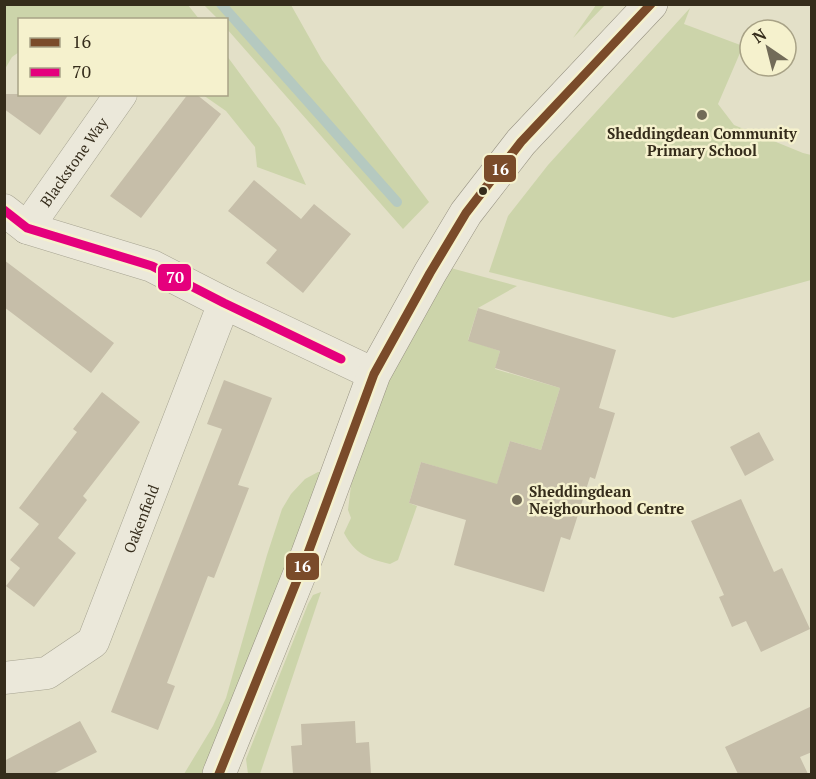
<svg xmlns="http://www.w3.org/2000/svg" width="816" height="779" viewBox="0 0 816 779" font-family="'PT Serif',serif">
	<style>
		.green { fill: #ccd4aa }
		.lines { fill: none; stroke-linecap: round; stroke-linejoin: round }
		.stream { stroke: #b5c9c0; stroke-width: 10 }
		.building { fill: #c6bea9 }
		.street-casing { stroke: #a7a492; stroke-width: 33 }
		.secondary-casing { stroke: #979282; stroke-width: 34 }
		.street { stroke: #ebe8da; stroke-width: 32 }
		.secondary { stroke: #ebe8da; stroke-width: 33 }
		.bus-1-casing { stroke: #f5f1cd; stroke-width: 14 }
		.bus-2-casing { stroke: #f5f1cd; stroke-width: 14 }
		.bus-1 { stroke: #7a4b2a; stroke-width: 9 }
		.bus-2 { stroke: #e5007d; stroke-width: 9 }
		.poi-dot { fill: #726b58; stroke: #f5f1cd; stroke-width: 2 }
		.bus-dot { fill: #352c1b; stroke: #f5f1cd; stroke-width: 2 }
		.labels { text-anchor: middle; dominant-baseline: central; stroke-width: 5; stroke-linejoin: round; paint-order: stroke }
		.poi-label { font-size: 15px; font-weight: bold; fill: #352c1b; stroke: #f5f1cd }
		.street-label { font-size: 15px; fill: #352c1b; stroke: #f5f1cd }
		.line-badge { stroke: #f5f1cd; stroke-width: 2 }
		.badge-label { font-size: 16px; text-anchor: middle; font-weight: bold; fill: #fff }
	</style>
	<rect width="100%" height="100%" fill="#e3e0c8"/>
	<!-- green -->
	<path class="green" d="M5,4L188,5L199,19L20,20L19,52L12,57L5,69Z
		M596,4L605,5L573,38L596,5Z
		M204,5H291L322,60L429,202L403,229L227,29L226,20L218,19Z
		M690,8L684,24L743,46L718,104L734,125L803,153L811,155V280L673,318L489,272L508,216L548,165Z
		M227,56L280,128L306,185L257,167L255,147L226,111L203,95L226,94Z
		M447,267L517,286L478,308L468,340L500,351L495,369L560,388L541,450L510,441L497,485L421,462L409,503L417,506L398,560L390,564C368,559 355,554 344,533L351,518L348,510L355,453L381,389Z
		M318,472H324L225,731L202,774H184L213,726L226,698L267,555L282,509L291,494L305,479Z
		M321,592L260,774H248L246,759L308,604L313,595Z"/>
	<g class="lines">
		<!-- stream -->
		<path class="stream" d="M221,4L397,202"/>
	</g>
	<!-- building -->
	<path class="building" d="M4,94H69L40,135L4,109Z
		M188,94H196L221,114L141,218L110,196Z
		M254,180L301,219L314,204L351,234L303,293L266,263L277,250L228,211Z
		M4,260L114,343L91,373L4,307Z
		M478,308L616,350L599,408L615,413L595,479L590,477L570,540L561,537L544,592L454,565L466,520L409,503L421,462L497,484L510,441L541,450L560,388L495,368L500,351L468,341Z
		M224,380L272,398L238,485L249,488L214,578L208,576L167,683L175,686L158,730L111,712L222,429L207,424Z
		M102,392L140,422L83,496L87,500L58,538L76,553L34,607L6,586L20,568L10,560L39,524L19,508L77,432L73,429Z
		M759,432L774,460L745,476L730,447Z
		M741,499L774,572L782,568L810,629L761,652L746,621L732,627L719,597L724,595L691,521Z
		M812,706V752L800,757L808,774H738L725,747Z
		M80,721L97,752L53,774H4V761Z
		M355,721L356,743L369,742L371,774H293L291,746L302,745L301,724Z"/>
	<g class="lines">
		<defs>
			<g id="street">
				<path d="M4,210L27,228L152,266L224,303L374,374"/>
				<path id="s1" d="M27,228L121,94"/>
				<path id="s2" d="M4,678L47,673L93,642L224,303"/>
			</g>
			<path id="secondary" d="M219,774L308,553L374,374L430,273L466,213L521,142L651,4"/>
		</defs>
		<!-- street casing -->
		<use href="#street" class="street-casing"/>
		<!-- secondary casing -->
		<use href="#secondary" class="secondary-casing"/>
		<!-- street -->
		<use href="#street" class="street"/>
		<!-- secondary -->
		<use href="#secondary" class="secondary"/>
		<defs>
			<path id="bus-1" d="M219,774L308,553L374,374L430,273L466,213L521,142L651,4"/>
			<path id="bus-2" d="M4,210L27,228L152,266L224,303L341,359"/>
		</defs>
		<!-- bus-1 casing -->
		<use href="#bus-1" class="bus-1-casing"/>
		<!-- bus-2 casing -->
		<use href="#bus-2" class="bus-2-casing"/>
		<!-- bus-1 -->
		<use href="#bus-1" class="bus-1"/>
		<!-- bus-2 -->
		<use href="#bus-2" class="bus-2"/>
	</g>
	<!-- markers -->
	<g class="poi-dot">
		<circle cx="702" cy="115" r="6"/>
		<circle cx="517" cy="500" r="6"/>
	</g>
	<circle class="bus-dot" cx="483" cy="191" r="5"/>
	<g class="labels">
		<!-- poi labels -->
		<g class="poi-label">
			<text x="702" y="133">Sheddingdean Community<tspan x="702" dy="17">Primary School</tspan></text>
			<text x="529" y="491" text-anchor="start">Sheddingdean<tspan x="529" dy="17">Neighourhood Centre</tspan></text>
		</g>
		<!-- street labels -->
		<g class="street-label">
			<text stroke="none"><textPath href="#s1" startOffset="81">Blackstone Way</textPath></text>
			<text stroke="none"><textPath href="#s2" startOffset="231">Oakenfield</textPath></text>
		</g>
	</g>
	<g class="line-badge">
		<rect x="483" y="154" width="34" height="29" rx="6" fill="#7a4b2a"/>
		<rect x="157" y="263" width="35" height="29" rx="6" fill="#e5007d"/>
		<rect x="285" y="552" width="35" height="29" rx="6" fill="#7a4b2a"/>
	</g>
	<g class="badge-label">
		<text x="500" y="175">16</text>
		<text x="175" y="283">70</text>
		<text x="302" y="572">16</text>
	</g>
	<!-- border -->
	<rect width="816" height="779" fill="none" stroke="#352c1b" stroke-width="12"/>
	<!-- legend -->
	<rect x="18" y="18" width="210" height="78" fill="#f5f1cd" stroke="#a8a286" stroke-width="1.5"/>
	<rect x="30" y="38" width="30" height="9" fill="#7a4b2a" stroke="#a8a286" stroke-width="1.5"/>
	<text x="72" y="48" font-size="18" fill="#352c1b">16</text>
	<rect x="30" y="68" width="30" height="9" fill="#e5007d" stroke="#a8a286" stroke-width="1.5"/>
	<text x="72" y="78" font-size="18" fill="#352c1b">70</text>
	<!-- north arrow -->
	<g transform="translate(768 48) rotate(325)"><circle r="28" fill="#f5f1cd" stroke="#a8a286" stroke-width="1.5"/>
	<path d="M0-4.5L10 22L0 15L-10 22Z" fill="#726b58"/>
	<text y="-9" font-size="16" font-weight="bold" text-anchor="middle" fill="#352c1b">N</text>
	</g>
</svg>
